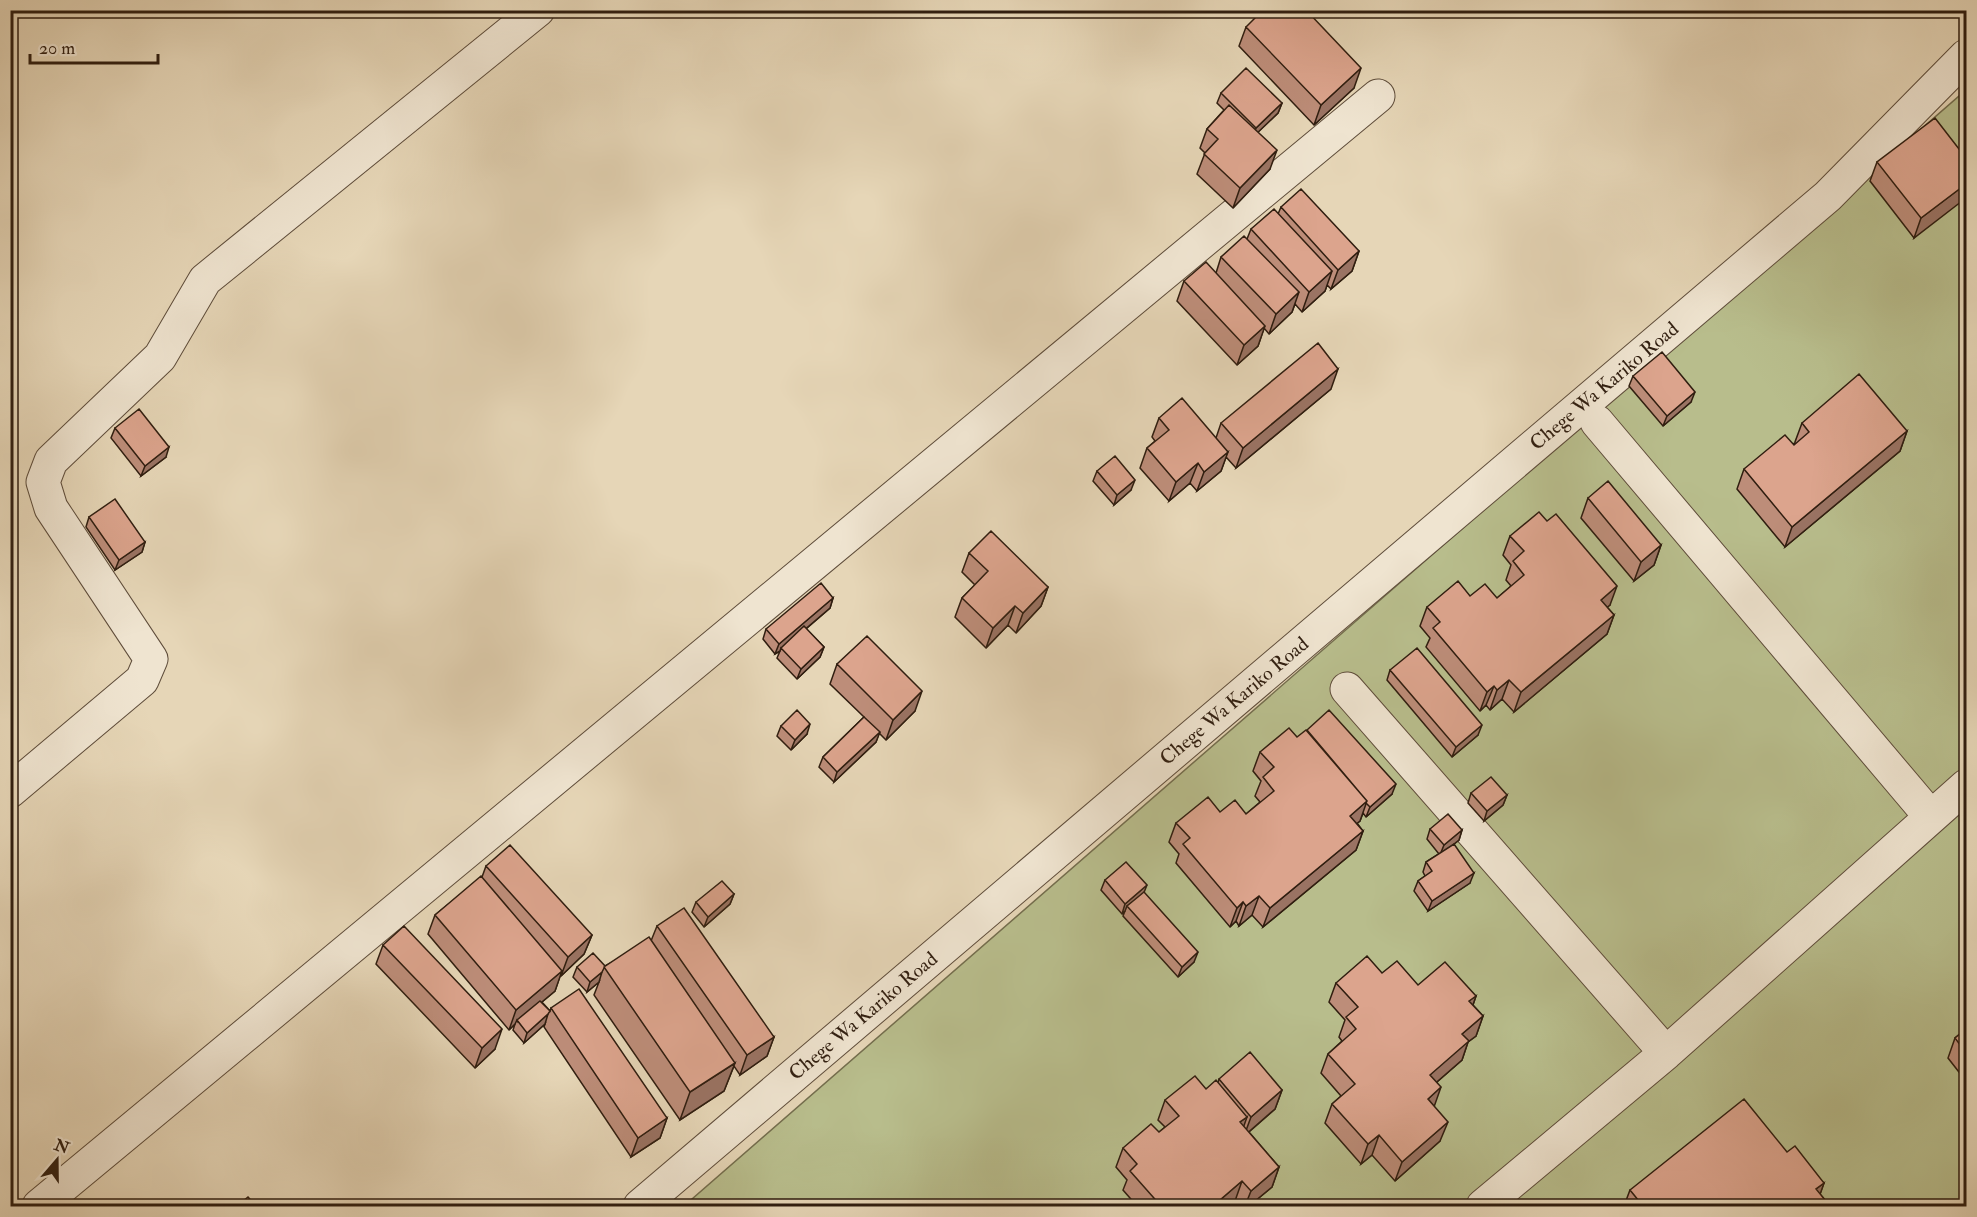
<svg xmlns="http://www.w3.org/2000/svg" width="1977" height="1217" viewBox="0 0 1977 1217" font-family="'IM FELL Double Pica',serif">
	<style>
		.green { fill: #b8bd8c; stroke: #746e4e; stroke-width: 1.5 }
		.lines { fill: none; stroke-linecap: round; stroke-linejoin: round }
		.minor-casing { stroke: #5e4c3a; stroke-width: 35 }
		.minor { stroke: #efe4d0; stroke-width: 33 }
		.wall { fill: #bd8d79; stroke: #301e10; stroke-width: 1.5 }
		.shaded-wall { fill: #9a7363; stroke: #301e10; stroke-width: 1.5 }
		.building { fill: #dca48d; stroke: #301e10; stroke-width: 1.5 }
		.labels { text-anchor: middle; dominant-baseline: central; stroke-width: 5; stroke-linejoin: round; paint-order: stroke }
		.street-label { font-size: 20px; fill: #301e10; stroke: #efe4d0 }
	</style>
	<rect width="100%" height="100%" fill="#e6d6b7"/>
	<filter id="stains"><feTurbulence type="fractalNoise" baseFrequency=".00333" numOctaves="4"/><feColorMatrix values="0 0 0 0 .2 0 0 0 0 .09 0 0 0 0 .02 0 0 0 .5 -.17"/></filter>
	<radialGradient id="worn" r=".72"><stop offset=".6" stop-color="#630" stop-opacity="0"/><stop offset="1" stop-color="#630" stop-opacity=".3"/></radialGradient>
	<!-- green -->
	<path class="green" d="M1966,90V1206H684Z"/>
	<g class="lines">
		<defs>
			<path id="minor" d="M1597,422L1931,817
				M1347,689L1666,1053
				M10,791L142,680L151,659L51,508L43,482L51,461L160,357L205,280L538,10
				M39,1206L1378,96
				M640,1206L1828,196L1966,56
				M1483,1206L1666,1053L1966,786"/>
		</defs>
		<!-- minor casing -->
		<use href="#minor" class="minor-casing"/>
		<!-- minor -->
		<use href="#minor" class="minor"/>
	</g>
	<!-- wall -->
	<path class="wall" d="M1246,27L1354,88L1314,125L1239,46Z
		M1221,93L1282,103L1278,113L1258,132L1270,169L1233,208L1197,174L1205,153L1200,148L1207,129L1224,110L1217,103Z
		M1966,158L1914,238L1870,181L1877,162Z
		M1281,207L1359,251L1352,271L1331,289L1327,285L1325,291L1302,312L1295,304L1292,312L1269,334L1264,328L1258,346L1237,365L1177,301L1184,281L1216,273L1221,257L1247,239L1251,229L1278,214Z
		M1633,376L1691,402L1663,426L1629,386Z
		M1331,389L1236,468L1226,457L1221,471L1197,491L1190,483L1169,501L1140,468L1147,448L1155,441L1152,437L1159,418L1216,438L1221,423Z
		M1802,423L1907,431L1900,451L1785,547L1737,489L1744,469L1795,443V442Z
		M115,428L166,457L141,476L111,438Z
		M1097,471L1131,490L1114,505L1093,481Z
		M1588,498L1661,545L1654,565L1634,581L1581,518Z
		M89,517L145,542L142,552L115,570L86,527Z
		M1510,536L1610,605L1607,607L1614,615L1607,634L1514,712L1502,699L1490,710L1486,705L1480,711L1426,647L1430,638L1420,626L1427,607L1470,596L1497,598L1511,586L1506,580L1511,565L1503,555Z
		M969,553L1048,587L1041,606L1016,633L1008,625L986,648L955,617L962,598L975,585L962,572Z
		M833,598L830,608L806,629L824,647L820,657L797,679L777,658L780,651L775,654L763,639L766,629Z
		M837,664L915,711L886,740L879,733L876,742L834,782L819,767L823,757L864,717L830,684Z
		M1390,670L1478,735L1452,757L1387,680Z
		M781,726L807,734L791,750L777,736Z
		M1297,737L1392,794L1366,817L1363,813L1360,821L1357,823L1363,831L1356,850L1263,927L1252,915L1239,926L1236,921L1230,927L1176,863L1179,854L1169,842L1176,823L1220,812L1246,814L1260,802L1255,796L1261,781L1253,771L1260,752Z
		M1471,793L1507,795L1503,805L1484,821L1468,803Z
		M1430,829L1462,830L1459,840L1454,844L1470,883L1428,911L1414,891L1418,881L1425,876L1423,872L1426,862L1439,854L1427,839Z
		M486,866L592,935L584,954L561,976H560L555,991L542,1002L550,1011L551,1008L667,1118L660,1138L631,1157L544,1027L545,1024L524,1043L513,1030L515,1024L509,1030L428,934L435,915L482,877Z
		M1105,880L1144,893L1194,962L1178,977L1123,916L1125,911L1122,914L1101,890Z
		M734,894L730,904L704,927L692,912L696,902Z
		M657,926L774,1037L767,1056L740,1075L734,1066L724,1091L680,1120L594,995L599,982L587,992L573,977L577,967L605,966L651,941Z
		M383,945L495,1049L475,1068L376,964Z
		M1966,956V966L1964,963Z
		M1382,973L1418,985L1476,996L1473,1005L1483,1016L1476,1036L1468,1042L1462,1060L1437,1082L1434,1106L1440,1141L1395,1181L1372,1155L1361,1164L1325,1123L1332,1104L1341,1096L1321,1073L1328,1054L1342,1041L1339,1037L1345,1020L1329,1002L1336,983Z
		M1966,1029V1081L1948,1058L1955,1038Z
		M1219,1079L1282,1090L1275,1109L1249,1132L1279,1167L1272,1187L1249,1206H1240L1235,1201L1229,1206H1137L1123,1190L1127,1180L1116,1167L1123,1148L1159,1132L1165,1127L1158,1120L1165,1100L1206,1089L1218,1083Z
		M1787,1152L1824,1183L1820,1194L1830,1206H1624L1630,1190Z"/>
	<!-- shaded-wall -->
	<path class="shaded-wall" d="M1361,68L1354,88L1314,125L1321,105Z
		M1282,103L1278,113L1252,138L1256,128Z
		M1277,150L1270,169L1233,208L1240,188Z
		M1966,184V198L1914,238L1921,218Z
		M1359,251L1352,271L1331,289L1338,270Z
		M1332,271L1325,291L1302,312L1309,292Z
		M1299,292L1292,312L1269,334L1276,314Z
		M1265,326L1258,346L1237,365L1244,345Z
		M1338,369L1331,389L1236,468L1243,448Z
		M1695,392L1691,402L1663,426L1667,416Z
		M1907,431L1900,451L1785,547L1792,527Z
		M169,447L166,457L141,476L145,466Z
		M1228,452L1221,471L1197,491L1204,472Z
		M1198,463L1190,483L1169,501L1176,482Z
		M1135,480L1131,490L1114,505L1117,495Z
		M145,542L142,552L115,570L119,560Z
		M1661,545L1654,565L1634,581L1641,562Z
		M1617,586L1610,605L1593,619L1601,600Z
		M1048,587L1041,606L1016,633L1023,613Z
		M833,598L830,608L782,649L781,648L780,651L775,654L779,644Z
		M1015,606L1008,625L986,648L993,628Z
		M1614,615L1607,634L1514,712L1521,692Z
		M824,647L820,657L797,679L801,669Z
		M1509,680L1502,699L1490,710L1497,690Z
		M1494,686L1486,705L1480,711L1487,692Z
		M922,691L915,711L886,740L893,720Z
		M810,724L807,734L791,750L795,740Z
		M1482,725L1478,735L1452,757L1456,747Z
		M880,732L876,742L834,782L837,772Z
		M1396,784L1392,794L1366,817L1370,807Z
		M1507,795L1503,805L1484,821L1487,811Z
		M1367,801L1360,821L1343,835L1350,816Z
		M1462,830L1459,840L1440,855L1444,845Z
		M1363,831L1356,850L1263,927L1270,908Z
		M1474,873L1470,883L1428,911L1432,901Z
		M1147,885L1143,895L1127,906L1125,911L1122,914L1125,904Z
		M734,894L730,904L704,927L708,917Z
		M1259,896L1252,915L1239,926L1246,906Z
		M1243,902L1236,921L1230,927L1237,908Z
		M592,935L584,954L561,976L568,957Z
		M1198,952L1194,962L1178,977L1182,967Z
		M562,971L555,991L518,1022L517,1020L515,1024L509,1030L516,1010Z
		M602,972L599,982L587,992L590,982Z
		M1476,996L1469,1016V1001Z
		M548,1014L545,1024L524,1043L527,1033Z
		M1483,1016L1476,1036L1468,1042L1462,1060L1423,1094L1430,1075L1462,1034Z
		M502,1029L495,1049L475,1068L482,1048Z
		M774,1037L767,1056L740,1075L747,1055Z
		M735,1063L724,1091L680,1120L690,1092Z
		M1441,1087L1434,1107L1428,1099Z
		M1282,1090L1275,1109L1244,1136L1251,1117Z
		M1247,1117L1240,1137V1122Z
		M667,1118L660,1138L631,1157L638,1138Z
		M1448,1122L1440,1141L1395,1181L1402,1162Z
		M1379,1135L1372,1155L1361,1164L1368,1144Z
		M1279,1167L1272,1187L1249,1206H1245L1251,1191Z
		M1242,1181L1235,1201L1229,1206H1218L1220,1200Z
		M1824,1183L1817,1203L1816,1189Z"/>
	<!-- building -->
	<path class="building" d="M1263,10H1306L1361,68L1321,105L1246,27Z
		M1246,68L1282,103L1256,128L1221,93Z
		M1229,105L1277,150L1240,188L1204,154L1218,139L1207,129Z
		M1935,118L1966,158V184L1921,218L1877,162Z
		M1301,189L1359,251L1338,270L1281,207Z
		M1274,209L1332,271L1309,292L1251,229Z
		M1244,236L1299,292L1276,314L1221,257Z
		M1206,262L1265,326L1244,345L1184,281Z
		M1318,343L1338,369L1243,448L1221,423Z
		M1662,352L1695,392L1667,416L1633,376Z
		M1859,374L1907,431L1792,527L1744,469L1785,435L1794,445L1809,432L1802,423Z
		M1182,398L1228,452L1204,472L1198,463L1176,482L1147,448L1169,430L1159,418Z
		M139,409L169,447L145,466L115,428Z
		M1115,456L1135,480L1117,495L1097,471Z
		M1608,481L1661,545L1641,562L1588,498Z
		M115,499L145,542L119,560L89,517Z
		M1539,512L1547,521L1556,514L1617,586L1601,600L1614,615L1521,692L1509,680L1497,690L1494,686L1487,692L1433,628L1440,622L1427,607L1458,581L1470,596L1485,584L1497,598L1524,575L1513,561L1524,551L1510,536Z
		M991,531L1048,587L1023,613L1015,606L993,628L962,598L988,571L969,553Z
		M821,583L833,598L779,644L766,629Z
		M804,626L824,647L801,669L781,648Z
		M867,636L922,691L893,720L837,664Z
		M1417,648L1482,725L1456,747L1390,670Z
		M797,710L810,724L795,740L781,726Z
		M1329,710L1396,784L1370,807L1366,803L1367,801L1307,730Z
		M864,717L880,732L837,772L823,757Z
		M1289,728L1297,737L1306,730L1367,801L1350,816L1363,831L1270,908L1259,896L1246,906L1243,902L1237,908L1183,844L1190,838L1176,823L1208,797L1220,812L1235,800L1246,814L1274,791L1263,777L1274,767L1260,752Z
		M1491,777L1507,795L1487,811L1471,793Z
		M1448,814L1462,830L1444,845L1430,829Z
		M1454,844L1474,873L1432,901L1418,881L1432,871L1426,862Z
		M510,845L592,935L568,957L486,866Z
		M1126,862L1147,885L1125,904L1105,880Z
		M481,876L562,971L516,1010L435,915Z
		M722,881L734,894L708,917L696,902Z
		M1144,892L1198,952L1182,967L1127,906Z
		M684,908L774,1037L747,1055L657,926Z
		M404,926L502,1029L482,1048L383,945Z
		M649,937L735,1063L690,1092L604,967Z
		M593,953L605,966L602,972L590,982L577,967Z
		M1367,956L1382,973L1397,961L1418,985L1445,962L1476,996L1469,1001L1483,1016L1462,1034L1469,1041L1430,1075L1441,1087L1428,1099L1448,1122L1402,1162L1379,1135L1368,1144L1332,1104L1355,1084L1328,1054L1356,1029L1346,1017L1358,1007L1336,983Z
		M579,989L667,1118L638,1138L551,1008Z
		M540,1001L550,1011L548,1014L527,1033L517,1020Z
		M1966,1029V1053L1955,1038Z
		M1250,1052L1282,1090L1251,1117L1219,1079Z
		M1195,1076L1206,1089L1216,1080L1247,1117L1240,1122L1279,1167L1251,1191L1242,1181L1220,1200L1227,1206H1161L1130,1171L1137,1164L1123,1148L1151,1124L1159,1132L1179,1116L1165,1100Z
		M1744,1099L1787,1152L1795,1146L1824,1183L1816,1189L1830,1206H1643L1630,1190Z
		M248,1197L256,1206H237Z"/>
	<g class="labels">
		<!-- street labels -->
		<g class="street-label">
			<text transform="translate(1604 386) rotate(-40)">Chege Wa Kariko Road</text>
			<text transform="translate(1234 701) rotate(-40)">Chege Wa Kariko Road</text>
			<text transform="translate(863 1016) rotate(-40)">Chege Wa Kariko Road</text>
		</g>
	</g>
	<!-- margin -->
	<rect width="1977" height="1217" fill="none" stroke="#e6d6b7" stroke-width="36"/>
	<rect x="12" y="12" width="1953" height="1193" fill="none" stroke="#301e10" stroke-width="3"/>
	<rect x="18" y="18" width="1941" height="1181" fill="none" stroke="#301e10" stroke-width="1.5"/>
	<!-- north arrow -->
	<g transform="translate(57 1160) rotate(20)" stroke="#efe4d0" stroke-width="4.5" paint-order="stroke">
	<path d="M0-4.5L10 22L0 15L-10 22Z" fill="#301e10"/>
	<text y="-9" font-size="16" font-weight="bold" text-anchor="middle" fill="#301e10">N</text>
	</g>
	<!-- scale -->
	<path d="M30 54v9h128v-9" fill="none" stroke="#301e10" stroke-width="3"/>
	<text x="39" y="54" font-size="18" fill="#301e10" stroke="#efe4d0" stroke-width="4.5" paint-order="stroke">20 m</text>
	<rect width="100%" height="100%" filter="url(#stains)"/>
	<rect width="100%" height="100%" fill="url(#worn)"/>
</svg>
